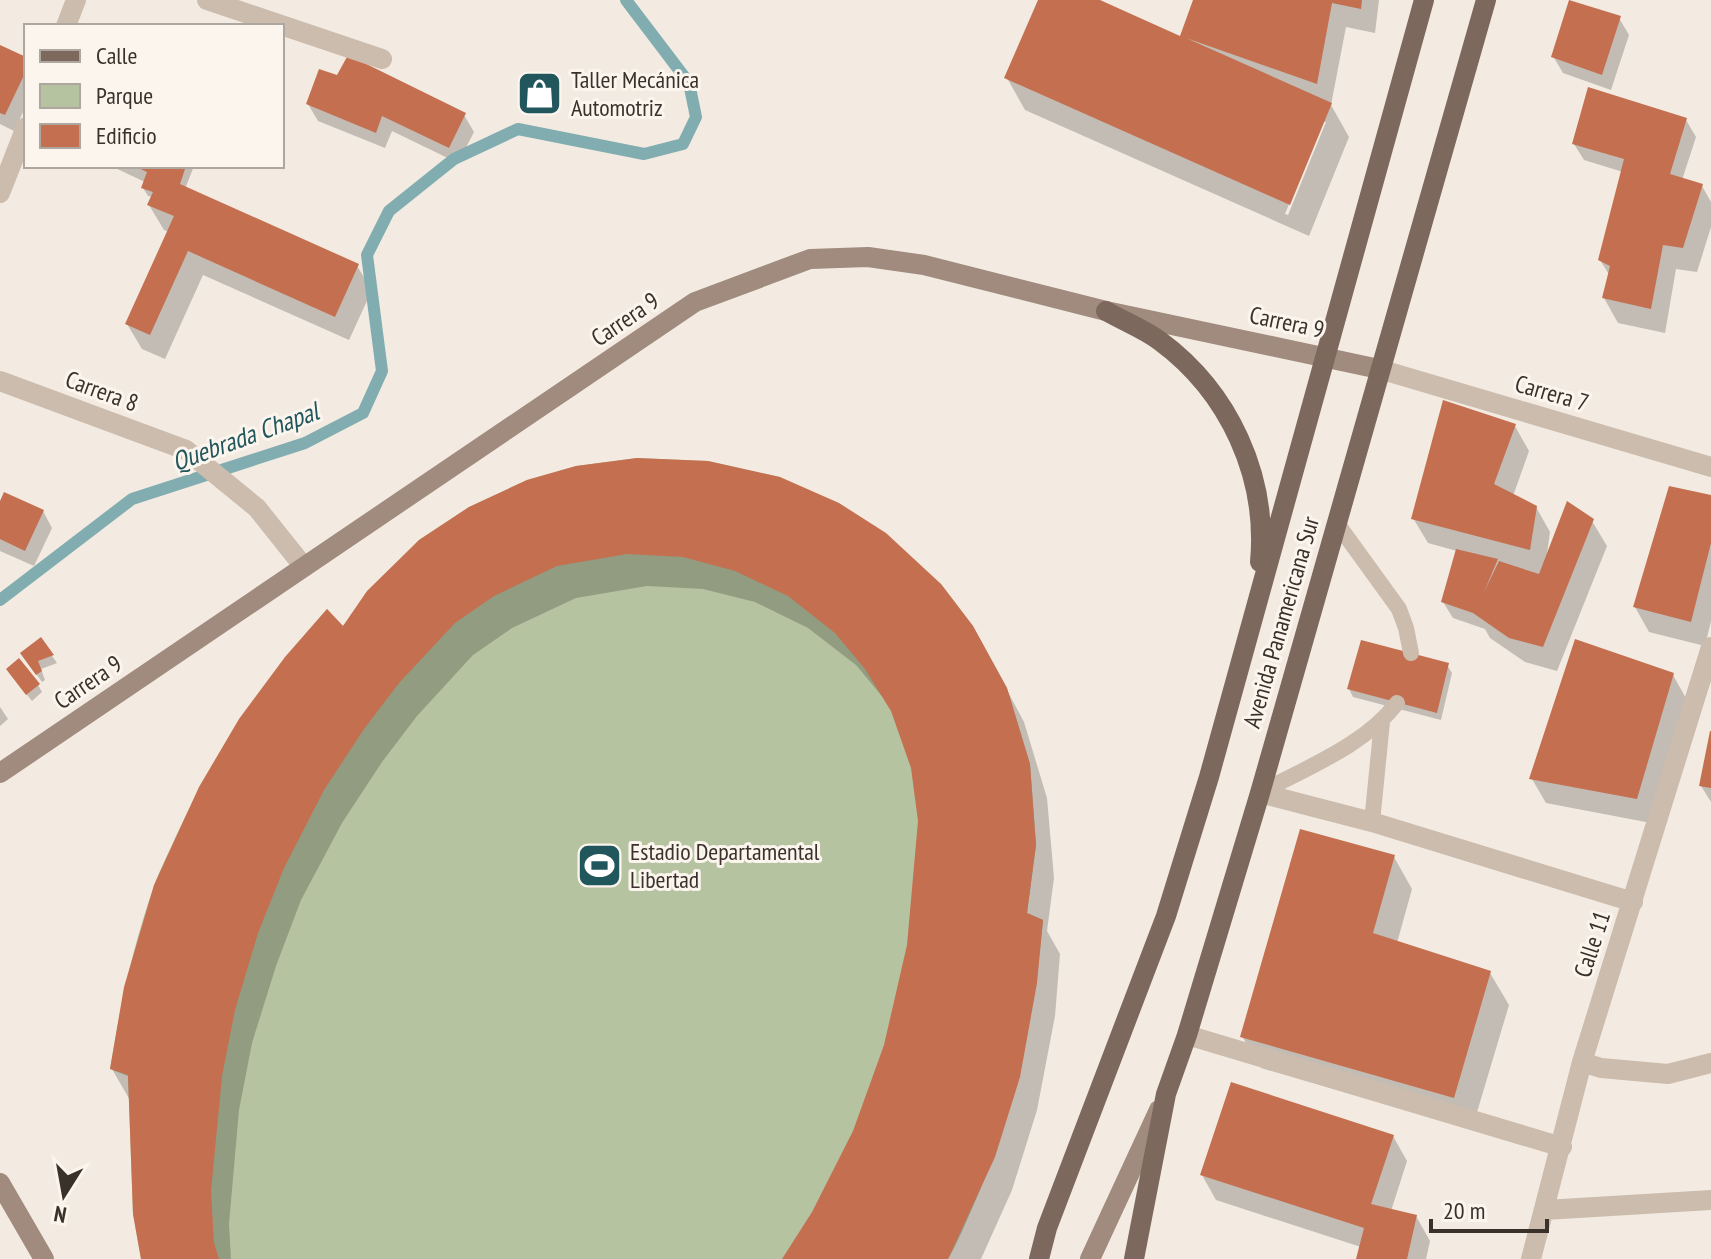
<svg xmlns="http://www.w3.org/2000/svg" width="1711" height="1259" viewBox="0 0 1711 1259" font-family="'PT Sans Narrow',sans-serif">
	<style>
		.green { fill: #b6c3a1 }
		.shadow { fill: #0003; fill-rule: evenodd }
		.lines { fill: none; stroke-linecap: round; stroke-linejoin: round }
		.stream { stroke: #81adb0; stroke-width: 12 }
		.building { fill: #c46f4f }
		.service { stroke: #ccbcad; stroke-width: 16 }
		.minor { stroke: #ccbcad; stroke-width: 20 }
		.secondary { stroke: #a08b7e; stroke-width: 20 }
		.primary { stroke: #7c685d; stroke-width: 20 }
		.labels { text-anchor: middle; dominant-baseline: central; stroke-width: 6; stroke-linejoin: round; paint-order: stroke }
		.poi-label { font-size: 24px; fill: #3a312b; stroke: #fbf5ee; text-anchor: start }
		.street-label { font-size: 24px; fill: #3a312b; stroke: #fbf5ee }
		.water-label { font-size: 26px; font-style: italic; fill: #21565c; stroke: #fbf5ee }
	</style>
	<rect width="100%" height="100%" fill="#f3ebe1"/>
	<!-- green -->
	<path class="green" d="M637,458L708,461L780,477L941,584L973,626L1007,688L1030,764L1036,845L1027,913L1043,920C1034,1020 1015,1111 974,1204C966,1222 958,1242 948,1259H141L133,1214L128,1076L110,1069C120,1007 133,945 154,886C160,869 169,852 176,836C216,750 265,680 327,609L343,626L419,540L469,507L527,480L576,466Z"/>
	<!-- shadow -->
	<path class="shadow" d="M1040,0H1095L1181,38L1195,0H1379L1375,33L1346,27L1331,105L1349,137L1309,236L1025,110L1007,78ZM1322,122H1326L1288,215L1285,214Z
		M1619,18L1629,35L1611,90L1563,73L1553,56Z
		M0,47L26,59V106L14,131L0,124Z
		M308,104L464,115L474,132L458,163L392,131L385,148L318,121Z
		M1686,120L1696,137L1682,180L1702,186L1711,202V227L1697,272L1676,269L1665,333L1618,323L1604,298L1610,276L1600,260L1623,172L1584,160L1574,144Z
		M111,166H194L185,189L357,266L372,290L349,340L203,275L165,359L142,349L127,324L169,232L164,230L149,205L153,197L148,196L143,188L145,182Z
		M1515,426L1529,451L1513,496L1536,507L1550,532L1547,554L1592,521L1607,546L1557,671L1525,662L1490,638L1485,629L1453,618L1443,602L1457,551L1428,543L1413,518Z
		M528,481L991,660L1024,722L1047,798L1054,878L1047,931L1060,954L1055,1016L1037,1110L1012,1190L981,1259H784L814,1213L855,1132L886,1045L909,945L920,820L913,767L894,714L886,701L856,665L808,628L755,602L703,589L647,586L576,598L512,628L473,655L417,716L382,762L342,823L301,900L276,966L252,1043L239,1110L229,1224L231,1259H143L131,1102L112,1069L343,630Z
		M1711,497V621L1705,646L1649,632L1635,607Z
		M0,506L43,511L52,528L34,566L0,551Z
		M41,640L57,663L41,669L45,680L42,682L27,661Z
		M1447,665L1452,673L1441,720L1353,697L1349,689Z
		M1673,675L1687,700L1651,823L1546,803L1532,779Z
		M13,677L38,685L42,692L32,701Z
		M0,707L8,719L0,726Z
		M1711,734V802L1701,786Z
		M1394,857L1412,889L1397,943L1490,973L1509,1005L1472,1129L1261,1068L1242,1036Z
		M1393,1136L1407,1161L1391,1211L1416,1216L1430,1241L1426,1259H1359L1361,1247L1216,1200L1202,1175Z"/>
	<g class="lines">
		<!-- stream -->
		<path class="stream" d="M0,600L132,499L305,443L363,413L382,371L367,255L389,211L454,159L518,129L644,154L683,144L696,117L689,83L626,0"/>
	</g>
	<!-- building -->
	<path class="building" d="M1038,0H1100L1180,36L1193,0H1362L1361,9L1332,3L1317,84L1186,38L1332,103L1290,205L1004,78Z
		M1569,0L1621,16L1602,75L1551,57Z
		M0,45L26,57V71L5,115L0,113Z
		M348,55L466,113L449,148L382,116L376,133L306,104L319,69L337,75Z
		M1588,87L1687,118L1670,174L1703,184L1683,248L1663,245L1651,309L1602,298L1610,266L1598,260L1624,159L1572,144Z
		M134,166H186L180,184L359,264L335,317L188,251L150,335L125,324L174,216L147,205L153,192L141,188L147,172Z
		M1443,400L1516,424L1494,484L1537,506L1530,550L1411,519Z
		M637,458L708,461L780,477L839,503L886,533L941,584L973,626L1007,688L1030,764L1036,845L1027,913L1043,920L1037,983L1020,1077L995,1157L948,1259H782L812,1212L853,1131L884,1045L907,945L918,821L911,768L891,711L865,669L835,633L788,596L735,571L683,557L627,554L557,566L494,596L455,623L399,683L364,729L324,790L284,868L258,933L235,1010L222,1076L211,1191L214,1243L219,1259H141L133,1214L128,1075L110,1069L124,987L154,885L199,787L239,719L285,657L327,609L343,626L367,591L419,540L469,507L527,480L576,466Z
		M1669,486L1711,495V543L1691,622L1633,607Z
		M4,492L44,510L25,551L0,539V501Z
		M1567,501L1594,519L1543,647L1509,638L1473,613L1441,602L1456,549L1498,559L1484,592L1499,561L1539,574Z
		M41,637L54,655L38,661L42,671L36,675L20,653Z
		M1575,639L1674,673L1637,799L1529,779Z
		M1361,640L1449,663L1437,713L1347,689Z
		M19,658L40,684L26,695L6,669Z
		M1710,731H1711V788L1699,786Z
		M1300,829L1395,855L1373,933L1491,971L1454,1098L1240,1037Z
		M1231,1082L1394,1135L1371,1204L1417,1215L1407,1259H1356L1364,1228L1200,1175Z"/>
	<g class="lines">
		<!-- service -->
		<path class="service" d="M1336,522L1399,609L1406,628L1411,653
			M1260,793C1307,767 1364,746 1397,703
			M1372,822L1382,722"/>
		<!-- minor -->
		<path class="minor" d="M207,0L382,59
			M66,26L76,0
			M0,193L26,127
			M1379,369L1711,467
			M0,381L186,450L257,508L304,567
			M1260,793L1372,822L1633,902
			M1187,1035L1562,1147
			M1582,1062L1601,1068L1668,1074L1711,1063
			M1545,1210L1711,1200
			M1531,1259L1582,1062L1711,647"/>
		<!-- secondary -->
		<path class="secondary" d="M0,773L695,302L810,259L868,257L924,265L1106,311L1379,369
			M0,1183L44,1259
			M1090,1259L1159,1110"/>
		<!-- primary -->
		<path class="primary" d="M1106,311C1123,321 1144,329 1160,341C1229,392 1268,476 1260,562
			M1039,1259L1047,1228L1166,916L1209,777L1424,0
			M1134,1259L1166,1094L1187,1035L1260,793L1486,0"/>
	</g>
	<!-- icons -->
	<defs>
		<symbol id="shop-square" viewBox="-11 -11 22 22"><rect x="-9" y="-9" width="18" height="18" rx="4" fill="#21565c" stroke="#fbf5ee"/><path d="M-5-2.5h2.3a2.7 3.5 0 0 1 5.4 0H5L5.5 6h-11ZM-1.5-2.5h3a1.5 2.3 0 0 0-3 0Z" fill="#fff"/></symbol>
		<symbol id="stadium-square" viewBox="-11 -11 22 22"><rect x="-9" y="-9" width="18" height="18" rx="4" fill="#21565c" stroke="#fbf5ee"/><path d="M0-5a6.5 5 0 1 0 0 10a6.5 5 0 1 0 0-10ZM-3.5-1.8h7v3.6h-7Z" fill="#fff"/></symbol>
	</defs>
	<g fill-rule="evenodd">
		<use href="#shop-square" x="514" y="68" width="51" height="51"/>
		<use href="#stadium-square" x="574" y="840" width="51" height="51"/>
	</g>
	<g class="labels">
		<!-- poi labels -->
		<g class="poi-label">
			<text x="571" y="79">Taller Mecánica<tspan x="571" dy="28">Automotriz</tspan></text>
			<text x="630" y="851">Estadio Departamental<tspan x="630" dy="28">Libertad</tspan></text>
		</g>
		<!-- street labels -->
		<g class="street-label">
			<text transform="translate(625 319) rotate(-34)">Carrera 9</text>
			<text transform="translate(1287 322) rotate(12)">Carrera 9</text>
			<text transform="translate(102 391) rotate(20)">Carrera 8</text>
			<text transform="translate(1552 393) rotate(16)">Carrera 7</text>
			<text transform="translate(1281 622) rotate(-74)">Avenida Panamericana Sur</text>
			<text transform="translate(88 682) rotate(-34)">Carrera 9</text>
			<text transform="translate(1592 944) rotate(-72)">Calle 11</text>
		</g>
		<!-- water labels -->
		<g class="water-label">
			<text transform="translate(245 436) rotate(-20)">Quebrada Chapal</text>
		</g>
	</g>
	<!-- legend -->
	<rect x="24" y="24" width="260" height="144" fill="#fbf5ee" stroke="#aea7a0" stroke-width="2"/>
	<rect x="40" y="50" width="40" height="12" fill="#7c685d" stroke="#aea7a0" stroke-width="2"/>
	<text x="96" y="64" font-size="24" fill="#3a312b">Calle</text>
	<rect x="40" y="84" width="40" height="24" fill="#b6c3a1" stroke="#aea7a0" stroke-width="2"/>
	<text x="96" y="104" font-size="24" fill="#3a312b">Parque</text>
	<rect x="40" y="124" width="40" height="24" fill="#c46f4f" stroke="#aea7a0" stroke-width="2"/>
	<text x="96" y="144" font-size="24" fill="#3a312b">Edificio</text>
	<!-- north arrow -->
	<g transform="translate(64 1195) rotate(191)" stroke="#fbf5ee" stroke-width="6" paint-order="stroke">
	<path d="M0-6L14 30L0 20L-14 30Z" fill="#3a312b"/>
	<text y="-12" font-size="22" font-weight="bold" text-anchor="middle" fill="#3a312b">N</text>
	</g>
	<!-- scale -->
	<path d="M1431 1219v12h116v-12" fill="none" stroke="#3a312b" stroke-width="4"/>
	<text x="1443" y="1219" font-size="24" fill="#3a312b" stroke="#fbf5ee" stroke-width="6" paint-order="stroke">20 m</text>
</svg>
